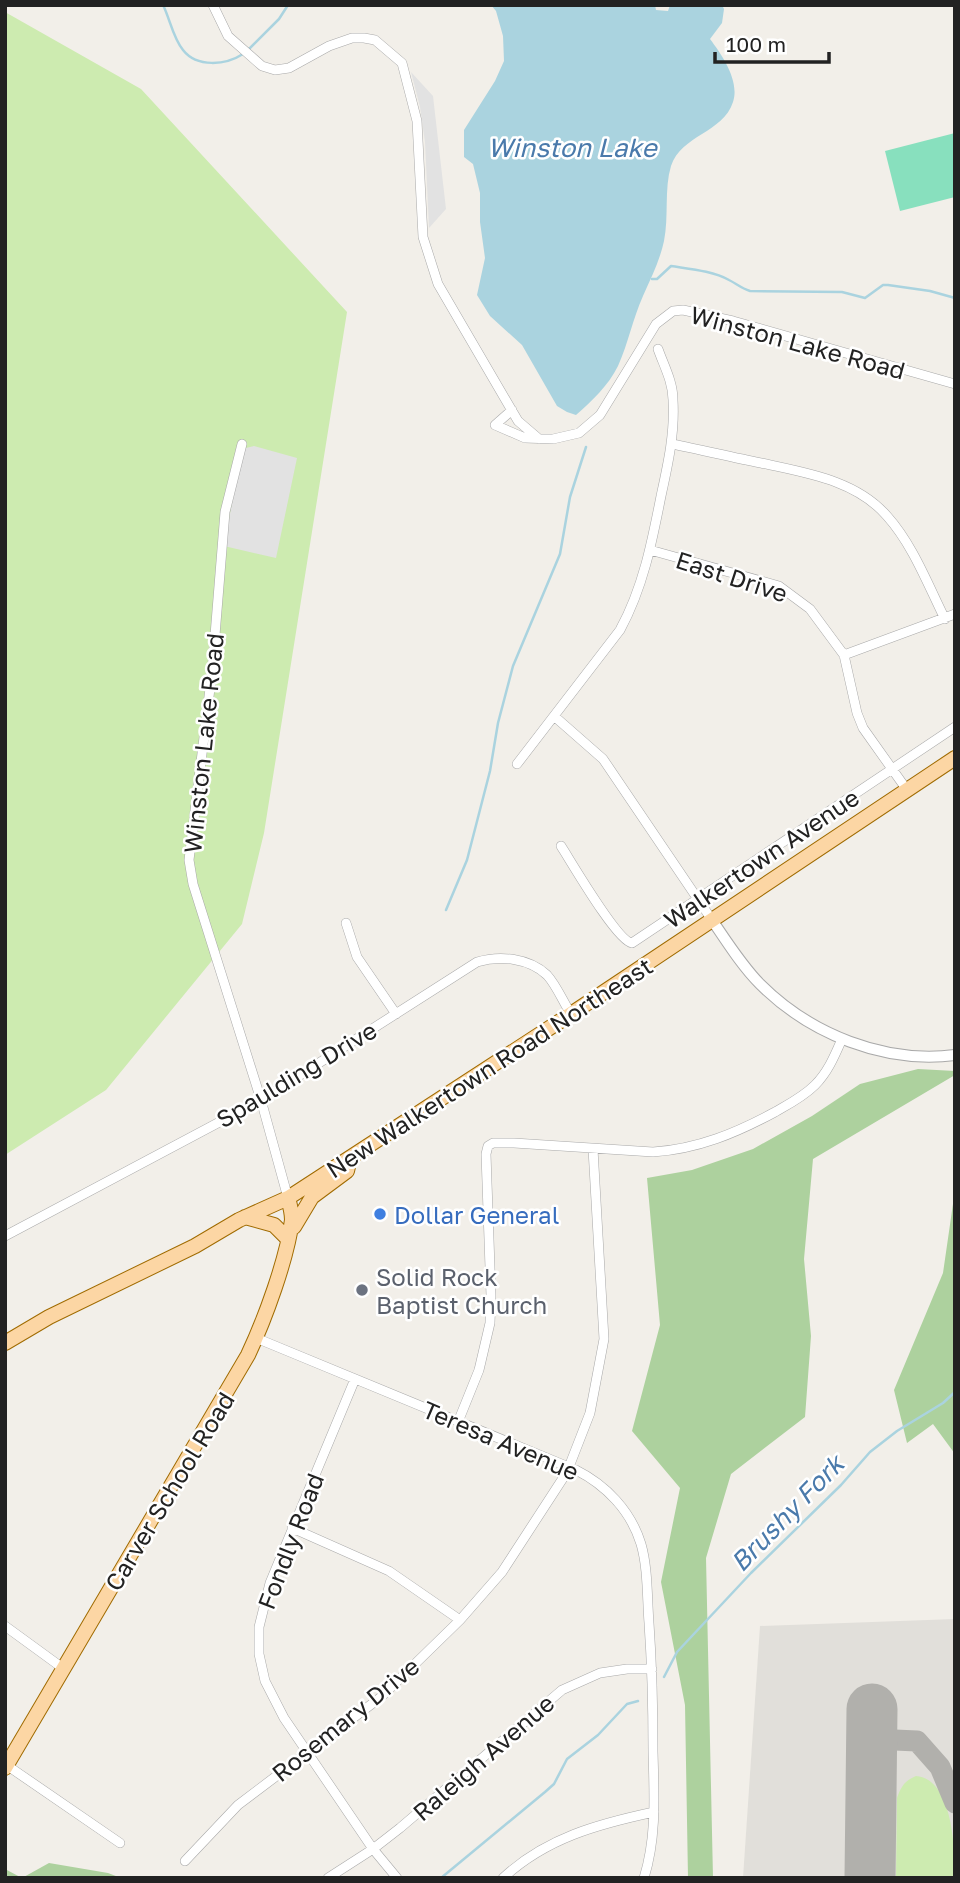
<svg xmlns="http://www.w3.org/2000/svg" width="960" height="1883" viewBox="0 0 960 1883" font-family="'Golos Text',sans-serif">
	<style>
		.airport { fill: #e1dfda }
		.grass { fill: #cdebb0 }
		.forest { fill: #add19e }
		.pitch { fill: #88e0be }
		.parking { fill: #e2e2e2 }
		.water { fill: #aad3df }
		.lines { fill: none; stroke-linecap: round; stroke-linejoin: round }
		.stream { stroke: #aad3df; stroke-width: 2.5 }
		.taxiway { stroke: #b1b0ac; stroke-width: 21 }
		.runway { stroke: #b1b0ac; stroke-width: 51 }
		.minor-casing { stroke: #a9a9a9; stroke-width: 10 }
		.tertiary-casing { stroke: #a9a9a9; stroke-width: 12 }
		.primary-casing { stroke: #a06b00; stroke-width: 16 }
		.minor { stroke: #fff; stroke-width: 9 }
		.tertiary { stroke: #fff; stroke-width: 10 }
		.primary { stroke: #fcd6a4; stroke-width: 14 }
		.shop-dot { fill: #3f7fe0; stroke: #fff; stroke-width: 2.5 }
		.worship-dot { fill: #6b7280; stroke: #fff; stroke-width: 2.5 }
		.labels { text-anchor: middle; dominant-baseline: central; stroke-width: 5; stroke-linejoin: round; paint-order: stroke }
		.street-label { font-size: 24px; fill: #222; stroke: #fff }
		.shop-label { font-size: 24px; fill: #366cbe; stroke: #fff; text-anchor: start }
		.worship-label { font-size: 24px; fill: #5b616d; stroke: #fff; text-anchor: start }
		.water-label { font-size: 26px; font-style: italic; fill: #4a7aab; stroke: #fff }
	</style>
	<rect width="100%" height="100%" fill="#f2efe9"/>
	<!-- airport -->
	<path class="airport" d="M955,1619V1878H743L760,1626Z"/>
	<!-- grass -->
	<path class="grass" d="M5,12L141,89L347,312L264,833L242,924L106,1090L5,1155Z
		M916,1776C953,1779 955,1849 955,1878H896L897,1798C901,1787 904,1781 916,1776Z"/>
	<!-- forest -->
	<path class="forest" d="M918,1069L955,1071V1075L813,1159L804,1259L811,1336L805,1417L731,1474L706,1558L713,1878H688L685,1705L661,1582L680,1488L632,1431L660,1325L647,1178L692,1170L753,1149L812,1116L860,1084Z
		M955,1190V1454L933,1424L907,1443L894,1390L943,1273Z
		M49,1863L108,1873L121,1878H5V1869L22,1878Z"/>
	<!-- pitch -->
	<path class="pitch" d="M955,133V197L900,211L885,151Z"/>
	<!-- parking -->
	<path class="parking" d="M411,72L433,96L446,209L429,228L425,142L420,107Z
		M254,446L297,458L276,558L224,546L242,449Z"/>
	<!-- water -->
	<path class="water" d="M491,5H655L656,10L668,11L670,5H722L724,9L722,23L710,39C722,55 740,81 733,102C723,133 681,135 671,166C664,189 669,217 664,241C660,260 651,278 643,296C633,318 628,344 618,366C608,386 592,401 576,415L567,412L557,406L522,345L490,316L477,295L485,258L480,222V193L473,164L464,157V130L495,81L504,61L503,36L496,11Z"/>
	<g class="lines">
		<!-- stream -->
		<path class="stream" d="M163,5C170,19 173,38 183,50C197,68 226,65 243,54
			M248,50L279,19L288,5
			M652,279H657L671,266C690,269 713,271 729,280C737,284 741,288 750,291L842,292L865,298L883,285H888L930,291L955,298
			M446,910L467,860L490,771L498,723L513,666L560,554L570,497L586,447
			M664,1677L677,1652L751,1573L841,1485L870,1452L897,1431L943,1403L955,1392
			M441,1878L545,1792L554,1784L567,1759L598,1735L627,1704L638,1701"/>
		<!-- taxiway -->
		<path class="taxiway" d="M872,1739L917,1741L940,1767L955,1803"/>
		<!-- runway -->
		<path class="runway" d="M870,1878L872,1709"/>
		<defs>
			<path id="minor" d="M213,5L228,36L262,66L275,70L289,68L329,46L352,38H364L375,40L402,63L417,121L423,237L438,284L518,421L539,439
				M512,410L495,425L525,438L553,439L579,433L600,415L656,324L673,311L683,310L733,321L955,384
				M242,444L225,512L212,672L189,860L193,884L261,1100L288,1198
				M672,444C702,450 731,457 761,463C806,473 856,480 887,516C913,545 928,585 945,619
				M650,550L779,586L810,609L844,655L857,713L863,728L907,790
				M844,655L955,614
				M554,716L603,759L712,920
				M517,764L620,630C643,588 652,542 661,496C668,464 675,433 673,400C673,382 664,366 658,349
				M561,846C572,863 617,941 632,943L955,727
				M346,923L357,957L396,1014
				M5,1236L261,1100L477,962C500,955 529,958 547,975C557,986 563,1002 571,1014
				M256,1338L576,1470C606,1485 631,1511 641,1544C648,1568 647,1597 649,1623C652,1666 653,1708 653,1751C654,1794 657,1836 644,1878
				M355,1379L270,1583L259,1627V1654L265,1681L284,1718L373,1849L397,1878
				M458,1422L479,1370L490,1323L491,1296L486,1154L488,1146L493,1143H514L653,1152C698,1149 736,1133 775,1112C789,1104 803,1097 815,1085C828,1072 835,1055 842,1039
				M292,1528L389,1571L460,1620
				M5,1626L64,1669
				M5,1764L120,1843
				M185,1861L238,1805L381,1697L460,1620L502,1572L567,1472L590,1413L604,1339L593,1149
				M328,1878L373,1849L400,1828L562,1690L600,1673L627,1669H652
				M503,1878C546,1838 598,1824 654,1812"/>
			<path id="tertiary" d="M712,920C727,942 742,966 760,984C810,1034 884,1064 955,1055"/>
			<path id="primary" d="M245,1217L274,1225L287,1238
				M294,1227L312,1197L347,1171L350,1158
				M5,1343L49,1317L195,1246L239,1220L288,1198L571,1014L955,758
				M5,1768L248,1355C265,1319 287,1259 292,1220C292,1213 290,1205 288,1198"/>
		</defs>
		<!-- minor casing -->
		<use href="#minor" class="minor-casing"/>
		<!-- tertiary casing -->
		<use href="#tertiary" class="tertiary-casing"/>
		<!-- primary casing -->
		<use href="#primary" class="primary-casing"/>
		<!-- minor -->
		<use href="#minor" class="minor"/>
		<!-- tertiary -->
		<use href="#tertiary" class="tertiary"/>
		<!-- primary -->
		<use href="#primary" class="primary"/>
	</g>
	<!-- markers -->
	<circle class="shop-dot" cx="380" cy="1214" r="7"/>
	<circle class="worship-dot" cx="362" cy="1290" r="7"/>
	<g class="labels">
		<!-- street labels -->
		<g class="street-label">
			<text transform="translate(798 342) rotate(15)">Winston Lake Road</text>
			<text transform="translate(732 576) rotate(18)">East Drive</text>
			<text transform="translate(203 743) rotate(-84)">Winston Lake Road</text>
			<text transform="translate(761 858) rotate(-34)">Walkertown Avenue</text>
			<text transform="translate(489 1067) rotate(-33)">New Walkertown Road Northeast</text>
			<text transform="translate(296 1074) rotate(-31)">Spaulding Drive</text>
			<text transform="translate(501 1440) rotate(23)">Teresa Avenue</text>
			<text transform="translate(169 1491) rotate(-59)">Carver School Road</text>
			<text transform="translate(290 1541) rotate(-69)">Fondly Road</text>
			<text transform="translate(345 1719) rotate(-39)">Rosemary Drive</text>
			<text transform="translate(483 1757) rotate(-41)">Raleigh Avenue</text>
		</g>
		<!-- shop labels -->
		<g class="shop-label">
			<text x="394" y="1214">Dollar General</text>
		</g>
		<!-- worship labels -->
		<g class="worship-label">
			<text x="376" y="1276">Solid Rock<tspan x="376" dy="28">Baptist Church</tspan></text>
		</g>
		<!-- water labels -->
		<g class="water-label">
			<text x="572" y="147">Winston Lake</text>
			<text transform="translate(787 1513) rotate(-46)">Brushy Fork</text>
		</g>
	</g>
	<!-- border -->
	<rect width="960" height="1883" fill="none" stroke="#222222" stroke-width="14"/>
	<!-- scale -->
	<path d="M715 52v10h114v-10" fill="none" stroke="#222222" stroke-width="3.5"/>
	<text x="726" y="52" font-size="21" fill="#222222" stroke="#ffffff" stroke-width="5" paint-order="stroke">100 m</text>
</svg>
